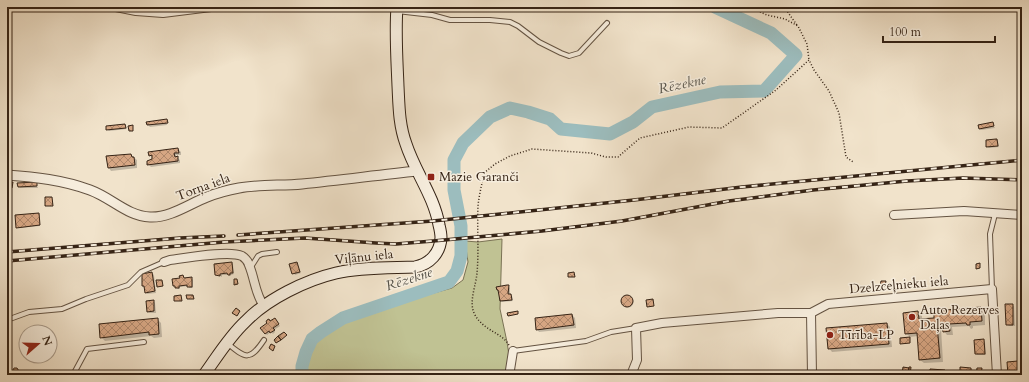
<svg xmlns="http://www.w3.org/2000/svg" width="1029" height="382" viewBox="0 0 1029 382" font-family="Cardo,serif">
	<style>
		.grass { fill: #c0c293; stroke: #7a7254 }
		.shadow { fill: #0003 }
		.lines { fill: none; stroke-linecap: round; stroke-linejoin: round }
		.river { stroke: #9cbdbe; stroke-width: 13 }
		.building { fill: url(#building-cross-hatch); stroke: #352315 }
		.service-casing { stroke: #645342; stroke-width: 6 }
		.minor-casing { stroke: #645342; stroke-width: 10 }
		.tertiary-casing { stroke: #645342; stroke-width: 11 }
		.secondary-casing { stroke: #352315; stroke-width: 13 }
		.path { stroke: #352315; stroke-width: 1.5; stroke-dasharray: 1 2; stroke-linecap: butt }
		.service { stroke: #f6eddd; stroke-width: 4 }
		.minor { stroke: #f6eddd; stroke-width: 8 }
		.tertiary { stroke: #f6eddd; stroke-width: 9 }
		.secondary { stroke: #f6eddd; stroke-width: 11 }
		.rail-casing { stroke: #352315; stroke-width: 3.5 }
		.rail { stroke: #f6eddd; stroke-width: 2; stroke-dasharray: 6; stroke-linecap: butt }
		.poi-dot { fill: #8f2418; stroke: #f6eddd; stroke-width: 1.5 }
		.labels { text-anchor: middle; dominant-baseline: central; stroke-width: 3; stroke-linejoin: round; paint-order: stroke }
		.poi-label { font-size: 13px; fill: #352315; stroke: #f6eddd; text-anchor: start }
		.street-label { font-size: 13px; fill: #352315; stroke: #f6eddd }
		.water-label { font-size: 14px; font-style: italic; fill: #545148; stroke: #f6eddd }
	</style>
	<defs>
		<pattern id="building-cross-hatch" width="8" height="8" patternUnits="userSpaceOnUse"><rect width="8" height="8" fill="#d6a683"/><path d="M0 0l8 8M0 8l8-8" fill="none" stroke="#ae876a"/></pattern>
	</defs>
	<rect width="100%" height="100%" fill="#f1e3cb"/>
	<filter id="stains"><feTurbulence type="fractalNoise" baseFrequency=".005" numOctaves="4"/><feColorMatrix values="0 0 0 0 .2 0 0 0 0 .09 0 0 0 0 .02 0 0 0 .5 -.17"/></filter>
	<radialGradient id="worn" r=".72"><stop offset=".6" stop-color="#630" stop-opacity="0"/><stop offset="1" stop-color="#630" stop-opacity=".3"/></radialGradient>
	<!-- grass -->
	<path class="grass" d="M502,239L500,309L507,342L512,375H380L374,374L371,375H308L302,366L321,332L343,318L452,288L463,280L468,262L465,241L478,242Z"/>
	<!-- shadow -->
	<path class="shadow" d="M166,121L167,125L150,127L148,125V123Z
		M992,123L995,128L981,130L980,129Z
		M125,125L127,129L109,131L107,129Z
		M997,140L998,141L999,147L989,148L987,147Z
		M178,149L181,152V155H176V157L180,160V163L151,167L148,164L153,160L150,155Z
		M131,155L137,160V168L111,171L109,168L107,156Z
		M36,183L38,188H20L19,187Z
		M39,214L40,226L18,228Z
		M231,263L233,265L234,274L231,275V276L229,275H222V277L216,274Z
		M297,263L301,273L295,275L290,265Z
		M152,273L154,275L156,293L147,294L143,286Z
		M183,276L185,279L191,278L193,280V288H189L188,286L180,287V289H178L174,285Z
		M508,286L510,288V295L512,296L513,301L502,302L501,301Z
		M622.5 302a5.5 5.5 0 1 1 11 0a5.5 5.5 0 1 1-11 0Z
		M153,301L155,303L156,313H150L148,312Z
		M1012,305L1014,306L1015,326H1009L1007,324Z
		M981,308L985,312V325L973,326V328L971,329L969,326L952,327L953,335H947L944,331L943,328H941L943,362L924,363L920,360L918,336L910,337L906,333L918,312L922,316V320L935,319Z
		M572,315L575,318L576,328L539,332L537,329Z
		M157,319L161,323L162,337L154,338L151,336L105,341L101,337Z
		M276,321L280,326L274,330L275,332L273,334L271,332L267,335L265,333L268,324Z
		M887,324L890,327L892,347L832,352L829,348Z
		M983,340L985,342L986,355H977L976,354Z
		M1018,362L1021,364L1022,375H1009Z
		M961,368L971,369L973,370L972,375H961Z"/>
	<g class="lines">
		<!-- river -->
		<path class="river" d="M302,375V366L306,352L312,339L321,332L343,318L449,282L457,271L461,256V226L454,190V160L463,143L490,117L510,108L528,112L550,119L561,129L610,134L633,122L652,107L720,92L764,91L796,55L771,33L715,7"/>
	</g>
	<!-- building -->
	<path class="building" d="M167,119L168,123L147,125L146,122Z
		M993,122L994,126L979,129L978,125Z
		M125,124L126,128L106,130V126Z
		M133,125V131H129L128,126Z
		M996,139H997L998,146L986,147V140Z
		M178,148L179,153H174L175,157L178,156V161L147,165V161L152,159V155L149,156L148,152Z
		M131,154L132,157H134L135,165L108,168L106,156Z
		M13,182L12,188H9V183Z
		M37,182V186L18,187L17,183Z
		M45,197H52L53,206H45Z
		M39,213L40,225L16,228L15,215Z
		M232,262L233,273H230V275H228L227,273L220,274V276L215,275L214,264Z
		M297,262L300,272L292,274L289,264Z
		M980,263V268L976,269V264Z
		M152,272L155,291L145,293L144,286H142V274Z
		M574,272L575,277H568V273Z
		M183,275L184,278L192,277V287H187V285L179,286V288H175V286H173L172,279L180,278L179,276Z
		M234,279H237L238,284L234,285Z
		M156,280H162L163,286L157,287Z
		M881,281H886L885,286H880Z
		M507,285H509L508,294H511L512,300L500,301L498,290H497L496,287Z
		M621 301a6 6 0 1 1 12 0a6 6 0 1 1-12 0Z
		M181,295L182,301H174V296Z
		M186,295H193L194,299H187Z
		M653,299L654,306L647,307L646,300Z
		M154,300V311L147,312L146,301Z
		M1005,304H1013V325H1006Z
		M981,307L982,321L970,322V325H967L966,323L949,324L950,331L943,332L942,325H937L940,358L919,360L917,333L905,334L903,313L918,311L919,319L934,318V311Z
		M236,308L240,311L237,316L232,313Z
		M518,311V314L508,316L507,313Z
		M572,314L574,325L536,330L535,318Z
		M158,318L159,334L149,335V332L100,338L99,324Z
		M275,318L279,324L273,328L275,330L270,333L269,331L265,334L260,328L267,323L266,322L267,320L269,319L270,321Z
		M887,323L889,344L828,349L826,328Z
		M284,332L287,335L281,340L278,336Z
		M278,336L281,340L276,343L274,340Z
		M910,337V343L900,344V338Z
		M984,339L985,354H975L974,340Z
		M271,344L275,346L273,351L269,348Z
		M1018,361L1020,375H1008L1007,362Z
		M903,367L909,368L908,375L902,374Z
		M909,367H911L910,375H908Z
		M960,367L971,368V374L960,375Z
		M14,368H17L19,371L18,374H14L12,372Z
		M977,368H982L981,375H976Z
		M930,369L945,370L944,373L930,372Z
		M227,371L232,374L231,375H225Z"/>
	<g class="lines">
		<defs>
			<path id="service" d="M397,11L432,15L450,20H490L510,22L518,26L539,42L561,53L569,56L579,53L607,23
				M251,267L258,256L262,254L277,252
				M992,289L990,234L995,214
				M7,320L29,312L62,309L86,299L128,285L141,272L164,262
				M227,343C246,359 250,361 264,340
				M513,351L586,341L611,332L636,328
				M73,375L87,349L144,342"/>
			<path id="minor" d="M116,7L136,11L163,13L211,7
				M894,215L964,211L1022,215
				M164,262L170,260C186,258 229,250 242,256C245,258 248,261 249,265C255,279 255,294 264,306
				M811,313L828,304L992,289L997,375
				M811,313L812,375
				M511,375L510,370L513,351
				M631,375L637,360L636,328L662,323L778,313H811"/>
			<path id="tertiary" d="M7,175C35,177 63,180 90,190C112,198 127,216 150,217C170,218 189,204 207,197C217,193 228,190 239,188C260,184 282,186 302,184C341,180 379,175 417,171"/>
			<path id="secondary" d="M204,375C217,357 229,337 245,322C267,299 306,280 336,273C361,267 389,268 415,267C430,264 440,253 441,238C441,234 440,229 439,225C434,196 415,172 406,144C399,125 399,106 398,86C397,60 395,33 397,7"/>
		</defs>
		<!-- service casing -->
		<use href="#service" class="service-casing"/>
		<!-- minor casing -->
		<use href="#minor" class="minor-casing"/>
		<!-- tertiary casing -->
		<use href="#tertiary" class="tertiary-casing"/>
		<!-- secondary casing -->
		<use href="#secondary" class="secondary-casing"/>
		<!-- path -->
		<path class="path" d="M749,7L767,15L785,19L798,26L807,44L809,60
			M784,7L797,25
			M509,345C501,332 484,331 475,315C468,303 476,286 477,273C479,251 477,228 478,206C479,195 482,184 484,173L495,164L510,156L532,149L591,153L606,157H618L640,138L689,127L722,128L776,90L809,60L814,70L829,91L839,113L846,157L853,162"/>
		<!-- service -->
		<use href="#service" class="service"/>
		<!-- minor -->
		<use href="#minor" class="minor"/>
		<!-- tertiary -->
		<use href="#tertiary" class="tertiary"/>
		<!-- secondary -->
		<use href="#secondary" class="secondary"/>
		<defs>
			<path id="rail" d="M238,235L433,221L634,200L742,187L1022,160
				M7,252L180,238L224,236
				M7,261L224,242L305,238L376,243L396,244L433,241L542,231L622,221L729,201L813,190L907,181L963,178L1022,180"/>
		</defs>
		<!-- rail casing -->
		<use href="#rail" class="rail-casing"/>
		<!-- rail -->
		<use href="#rail" class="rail"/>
	</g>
	<!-- markers -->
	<g class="poi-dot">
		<rect x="427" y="173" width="8" height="8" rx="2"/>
		<circle cx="912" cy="317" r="4"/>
		<circle cx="830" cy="335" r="4"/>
	</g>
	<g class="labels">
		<!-- poi labels -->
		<g class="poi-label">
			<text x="439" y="177">Mazie Garanči</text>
			<text x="920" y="310">Auto Rezerves<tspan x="920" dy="15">Daļas</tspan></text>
			<text x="838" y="335">Tīrība-LP</text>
		</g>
		<!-- street labels -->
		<g class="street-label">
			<text transform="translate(203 187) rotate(-20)">Torņa iela</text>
			<text transform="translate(364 257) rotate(-6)">Viļānu iela</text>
			<text transform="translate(899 285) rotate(-5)">Dzelzceļnieku iela</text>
		</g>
		<!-- water labels -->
		<g class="water-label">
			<text transform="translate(682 84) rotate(-12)">Rēzekne</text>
			<text transform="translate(409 279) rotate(-18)">Rēzekne</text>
		</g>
	</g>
	<!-- margin -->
	<rect width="1029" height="382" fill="none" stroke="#f1e3cb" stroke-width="24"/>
	<rect x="8" y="8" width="1013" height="366" fill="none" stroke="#352315" stroke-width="2"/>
	<rect x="12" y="12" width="1005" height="358" fill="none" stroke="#352315"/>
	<!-- north arrow -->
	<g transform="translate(38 344) rotate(70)"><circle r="19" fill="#f6eddd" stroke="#a99c8d"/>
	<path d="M0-3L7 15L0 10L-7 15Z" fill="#8f2418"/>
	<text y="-6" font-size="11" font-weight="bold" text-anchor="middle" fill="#352315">N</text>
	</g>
	<!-- scale -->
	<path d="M883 36v6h112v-6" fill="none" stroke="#352315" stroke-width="2"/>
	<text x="889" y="36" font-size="12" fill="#352315" stroke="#f6eddd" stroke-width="3" paint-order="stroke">100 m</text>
	<rect width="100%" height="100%" filter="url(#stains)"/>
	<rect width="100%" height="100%" fill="url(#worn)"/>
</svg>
